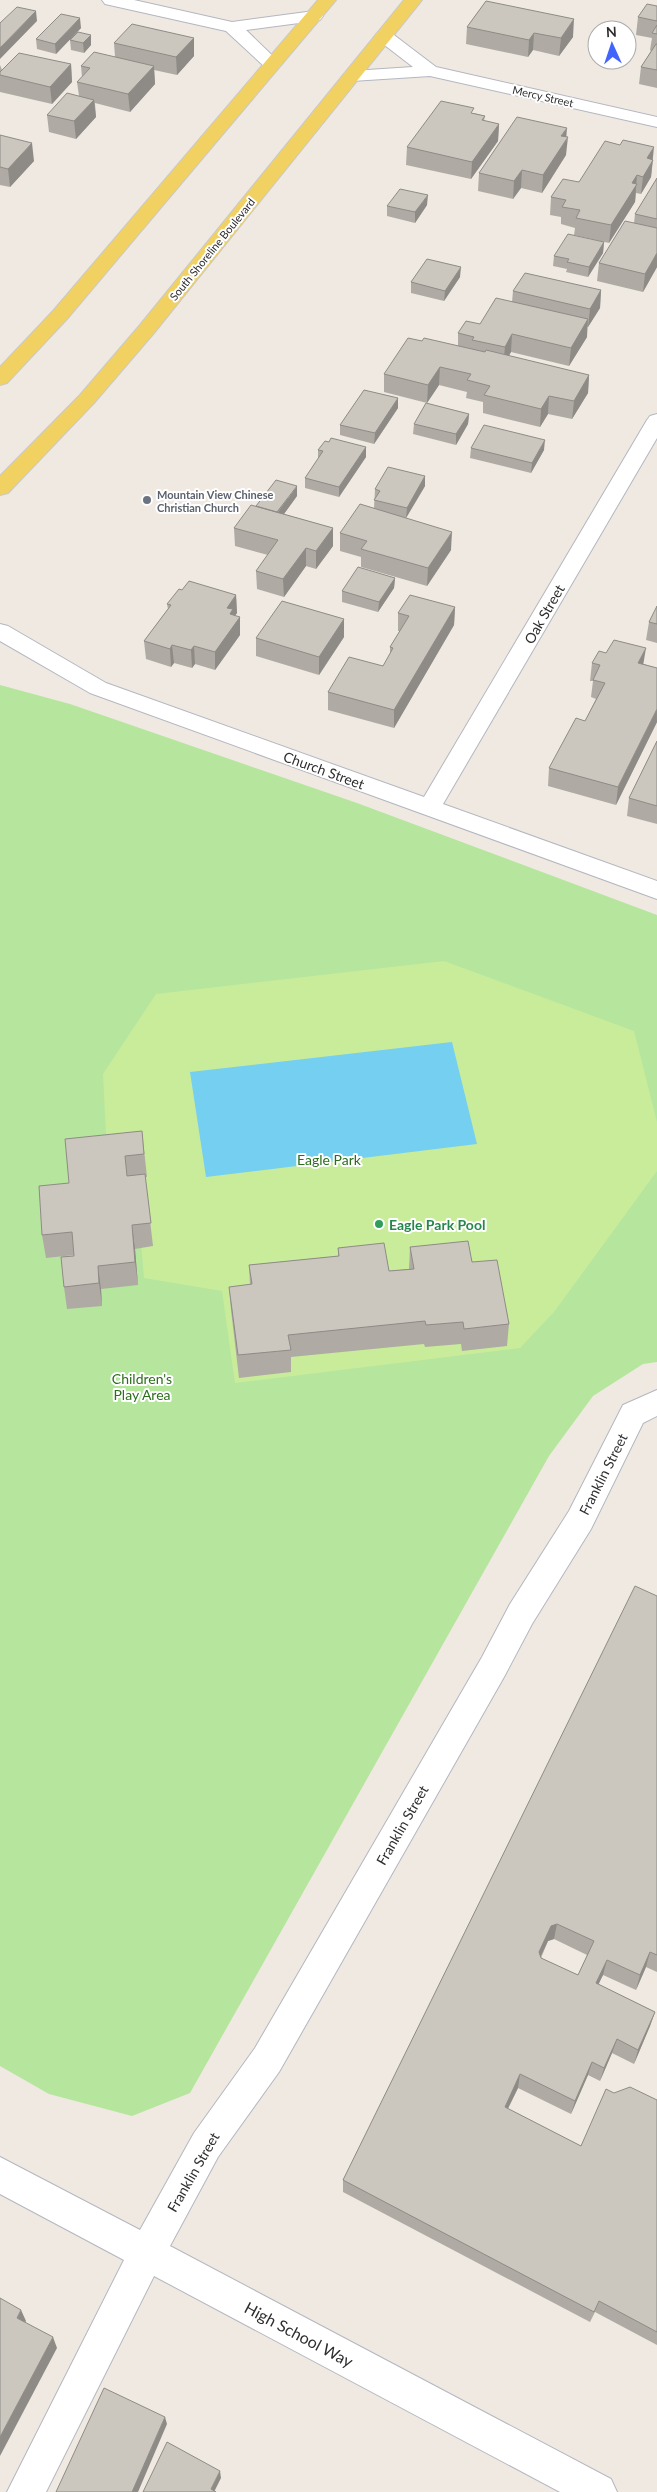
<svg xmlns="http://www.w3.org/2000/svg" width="657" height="2492" viewBox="0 0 657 2492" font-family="Lato,sans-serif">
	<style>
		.green { fill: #b6e59e }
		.pitch { fill: #c9ec9a }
		.water { fill: #75cff0 }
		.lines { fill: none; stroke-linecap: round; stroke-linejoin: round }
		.minor-casing { stroke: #b4b7c1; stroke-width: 2 }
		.major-casing { stroke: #c9c9c9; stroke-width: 2 }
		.minor { fill: #fff; fill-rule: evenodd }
		.major { fill: #f2d163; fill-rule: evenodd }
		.wall { fill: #afaba4; fill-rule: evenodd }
		.shaded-wall { fill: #8e8b86 }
		.building { fill: #cbc7bf; stroke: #8e8b86; fill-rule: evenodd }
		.worship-dot { fill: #6b7280; stroke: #fff; stroke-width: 2 }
		.leisure-dot { fill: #2e9e5b; stroke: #fff; stroke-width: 2 }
		.labels { text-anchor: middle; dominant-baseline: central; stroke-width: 4; stroke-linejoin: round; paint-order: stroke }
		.far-street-label { font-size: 11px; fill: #2e2e2e; stroke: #fff }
		.far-worship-label { font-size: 11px; font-weight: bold; fill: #5b616d; stroke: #fff; text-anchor: start }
		.street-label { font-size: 14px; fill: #2e2e2e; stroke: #fff }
		.park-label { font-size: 14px; fill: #2c6e1b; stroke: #fff }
		.leisure-label { font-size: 14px; font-weight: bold; fill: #27864d; stroke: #fff; text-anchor: start }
		.near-street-label { font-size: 16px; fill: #2e2e2e; stroke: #fff }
	</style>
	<rect width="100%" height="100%" fill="#efe9e1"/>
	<!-- green -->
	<path class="green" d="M0,685L70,704L357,803L657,915V1362L643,1364L593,1396L549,1456L190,2093L132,2116L49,2094L0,2066Z"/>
	<!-- pitch -->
	<path class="pitch" d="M444,961L634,1031L657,1122V1171L554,1312L520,1348L235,1383L222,1291L144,1278L133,1151L107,1155L103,1074L156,994Z"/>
	<!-- water -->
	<path class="water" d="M452,1042L477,1144L206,1177L190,1072Z"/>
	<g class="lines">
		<defs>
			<path id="minor" d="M102,0H134L232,22L314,11L320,12L323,16L320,20L314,21L246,30L281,64L278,68H266L226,31L105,4Z
				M384,31L390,32L436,67L657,117V127L430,76L352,81L346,80L343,76L346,72L352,71L413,67L378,40L375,36L378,32Z
				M657,414V438L443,804L657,881V899L90,693L0,641V624L8,626L106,683L424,797L647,420L650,416Z
				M657,1390V1416L643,1423L591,1529L532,1624L504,1677L279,2072L218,2157L170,2246L611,2479L617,2492H560L154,2276L46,2492H7L124,2260L0,2194V2157L140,2230L194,2133L255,2048L482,1657L510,1604L569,1511L623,1405Z"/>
			<path id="major" d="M318,0H336L67,319L7,383L0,385V367L53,311Z
				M404,0H422L154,333L94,403L8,493L0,495V476L80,395L140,325Z"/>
		</defs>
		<!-- minor casing -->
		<use href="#minor" class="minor-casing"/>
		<!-- major casing -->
		<use href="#major" class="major-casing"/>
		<!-- minor -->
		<use href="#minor" class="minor"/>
		<!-- major -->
		<use href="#major" class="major"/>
	</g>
	<!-- wall -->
	<path class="wall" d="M486,1L573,37L559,56L533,50L528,57L466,44L467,27Z
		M657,6V88L639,84L641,67L651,51L650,50L652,38L636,35L638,17Z
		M81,28L56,54L37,49L36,39Z
		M91,35V45L84,53L71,50L70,40Z
		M194,38V56L177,75L154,70L155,84L130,112L95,103L96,117L76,139L49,132L47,115L79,96L77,82L82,77L81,66L115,57L114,43Z
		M71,64L72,82L52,104L0,92V65L2,70Z
		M474,113L485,116L484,121L499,124L498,141L471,179L406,165L407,147Z
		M0,135L34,161L10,187L0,185Z
		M566,137V155L542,193L521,188L513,199L478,191L479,173Z
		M653,160L651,177L641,194L636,193L635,202L609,243L574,235L575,228L561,224V217L550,215L551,197L579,182Z
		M657,178V267L643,292L597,281L599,263L634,223L635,214Z
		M427,205L415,223L387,216V206Z
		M604,242L603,253L588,277L566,272L567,269L553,266L554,256Z
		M460,277L444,301L411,293V282Z
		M601,290L600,308L588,327H587V337L569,366L511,352L509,356L589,375L588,393L572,419L548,414L540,427L483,413V402L466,398L467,392L439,385L427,403L384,392V374L422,341L458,346V333L480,324L512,302L513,291Z
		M398,408L374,444L340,435V425Z
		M469,414L468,424L456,445L413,434L414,424Z
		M366,447V457L339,497L305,488V478L318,459V450Z
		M471,448L544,450L531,473L470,458Z
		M425,476V486L406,518L451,550L427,586L361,567V557L340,551V533L374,508L375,489Z
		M297,496L284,514L333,528V546L316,569L306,566L284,597L257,589L256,571L268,555L235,546L234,528L256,506Z
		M395,578L394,588L378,612L342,602V591Z
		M182,590L236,595L237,613L235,616L240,635L215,670L195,664L192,668L174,663L171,667L146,659L144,641L168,609L167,604Z
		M657,606V643L646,640L649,622Z
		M455,607L454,625L394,728L328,710V692L383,666L390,655V647L400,631H398V613Z
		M344,619V637L319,675L256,656V638Z
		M592,663L644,664L657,668V722L616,805L548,786L549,768L585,721L596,699L591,697L593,681H590Z
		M657,741V824L627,816L629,798Z
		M142,1131L147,1177H145L153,1246L135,1249L138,1285L101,1289L102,1306L67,1309L64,1287L74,1255L46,1258L42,1235L69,1183Z
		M410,1247L472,1262L509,1324L507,1346L462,1351L461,1344L425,1347L424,1344L291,1357V1372L239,1378L231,1310L229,1287L250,1285L249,1265L338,1256V1248L389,1271L409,1269Z
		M657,1596V1972L646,1967L636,1990L603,1975L598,1984L655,2012L650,2026L634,2064L612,2053L600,2081L588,2075L571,2114L518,2088L508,2109L581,2146L614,2093L657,2100V2345L595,2312L590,2322L343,2192V2180ZM554,1939L587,1955L578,1975L541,1958L548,1941Z"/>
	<!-- shaded-wall -->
	<path class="shaded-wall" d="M36,11L37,21L0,59V48Z
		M80,18L81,28L56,54L55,44Z
		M574,19L573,37L559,56L561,38Z
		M534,33L533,50L528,57L529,40Z
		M91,35V45L84,53L83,43Z
		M194,38V56L177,75L176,57Z
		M71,64L72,82L52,104L50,87Z
		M154,66L155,84L130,112L128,94Z
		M94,100L96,117L76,139L74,121Z
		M499,124L498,141L471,179L472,162Z
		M567,128L566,141L568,137L566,155L542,193L543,175L561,136Z
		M32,143L34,161L10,187L8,169Z
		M654,147L651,177L641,194L643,177L647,158Z
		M522,170L521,188L513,199L514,181Z
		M637,175L635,202L609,243L611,225L632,183Z
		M428,195L427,205L415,223V212Z
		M604,242L603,253L588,277L589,267Z
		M657,253V267L643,292L645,274Z
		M461,267L460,277L444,301L445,291Z
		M601,290L600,308L588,327L590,309Z
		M588,319L587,337L569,366L571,348Z
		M512,334L511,352L503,365L505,347Z
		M440,367L439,385L427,403L428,385Z
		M589,375L588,393L572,419L574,401Z
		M549,396L548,414L540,427L541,409Z
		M398,398V408L374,444L375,433Z
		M469,414L468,424L456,445V434Z
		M545,440L544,450L531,473L532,463Z
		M366,447V457L339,497V487Z
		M425,476V486L406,518L407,508Z
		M297,486V496L273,529V519Z
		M333,528V546L316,569V551Z
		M452,532L451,550L427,586L428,568Z
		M306,548V566L284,597L283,579Z
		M395,578L394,588L378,612L379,602Z
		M236,595L237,613L233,618L240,617V635L215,670V652L227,608Z
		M455,607L454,625L394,728V710Z
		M344,619V637L319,675V657Z
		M172,645L174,663L171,667L170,649Z
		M194,646L195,664L192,668L191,650Z
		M646,648L643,666L638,663Z
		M657,709V722L616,805L618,787Z
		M132,1225L135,1249L138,1285L135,1262Z
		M98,1266L101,1289L102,1306L99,1283Z
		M557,1924L554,1939L548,1941L536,1966L539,1952L551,1926Z
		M650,1952L646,1967L636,1990L640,1975Z
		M607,1960L603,1975L592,1998L596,1983Z
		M655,2012L650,2026L634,2064L638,2050Z
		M617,2039L612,2053L600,2081L604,2068Z
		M592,2062L588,2075L571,2114L575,2101Z
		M520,2074L518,2088L502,2120L505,2107Z
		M21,2310L26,2321L22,2328L17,2318Z
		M53,2337L57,2348L0,2456V2437Z
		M165,2417L167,2424L138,2492H132Z
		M220,2471L221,2478L214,2492L211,2489Z"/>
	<!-- building -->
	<path class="building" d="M486,1L574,19L561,38L534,33L529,40L467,27Z
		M647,4L657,6V21L638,17Z
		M17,7L36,11L0,48V23Z
		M61,14L80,18L55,44L36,39Z
		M132,24L194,38L176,57L114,43Z
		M657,25V34L652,33Z
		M78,32L91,35L83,43L70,40Z
		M656,44H657V70L641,67Z
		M94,52L154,66L128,94L77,82L90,68L81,66Z
		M19,53L71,64L50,87L0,75V72Z
		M67,93L94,100L74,121L47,115Z
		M441,101L474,108L471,113L485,116L482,120L499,124L472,162L407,147Z
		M517,117L567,128L561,136L568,137L543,175L522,170L514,181L479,173Z
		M0,135L32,143L8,169L0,167Z
		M623,140L654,147L647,158L653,160L643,177L637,175L632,183L637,184L611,225L576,218L580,210L562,207L566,200L551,197L563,179L579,182L605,141L620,145Z
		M657,178V219L635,214Z
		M400,189L428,195L415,212L387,206Z
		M625,221L657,228V253L645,274L599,263Z
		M568,234L604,242L589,267L567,262L569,259L554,256Z
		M427,259L461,267L445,291L411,282Z
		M525,273L601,290L590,309L513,291Z
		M496,298L588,319L571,348L512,334L505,347L472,340L474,337L458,333L466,321L480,324Z
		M408,338L422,341L424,338L485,352L486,350L589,375L574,401L549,396L541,409L484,395L490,386L467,380L471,374L440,367L428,385L384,374Z
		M364,390L398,398L375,433L340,425Z
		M426,403L469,414L456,434L414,424Z
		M484,425L545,440L532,463L471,448Z
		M331,438L366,447L339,487L305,478L323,451L318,450L325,441L329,442Z
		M388,467L425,476L407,508L374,500L380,491L375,489Z
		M276,480L297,486L277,512L256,506Z
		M360,504L452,532L428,568L361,549L367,541L340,533Z
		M251,505L333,528L316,551L306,548L283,579L256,571L278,540L234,528Z
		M358,567L395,578L379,602L342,591Z
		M189,581L236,595L227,608L233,609L230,614L240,617L215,652L194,646L191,650L172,645L170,649L144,641L171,605L167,604L179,589L182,590Z
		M410,595L455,607L394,710L328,692L349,657L383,666L393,648L390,647L409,616L398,613Z
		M282,601L344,619L319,657L256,638Z
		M657,606V624L649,622Z
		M614,640L646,648L638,663L657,668V709L618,787L549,768L576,718L585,721L605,683L593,680L600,665L592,663L599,651L606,653Z
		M657,741V806L629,798Z
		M142,1131L144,1154L125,1156L127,1176L145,1174L151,1223L132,1225L135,1262L98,1266L99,1283L64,1287L61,1257L74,1256L72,1232L42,1235L39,1186L69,1183L65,1139Z
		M468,1241L472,1262L497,1260L509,1324L464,1329L463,1322L426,1325L425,1321L288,1335L291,1350L238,1355L229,1287L252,1284L249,1265L339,1256L338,1248L384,1243L389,1271L414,1269L410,1247Z
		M635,1586L657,1596V1955L650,1952L640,1975L607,1960L596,1983L655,2012L638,2050L617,2039L604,2068L592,2062L575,2101L520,2074L505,2107L581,2146L606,2089L614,2093L630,2087L657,2100V2332L599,2301L594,2312L343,2180ZM557,1924L594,1941L578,1975L541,1958L539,1952L551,1926Z
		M0,2298L21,2310L17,2318L53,2337L0,2437Z
		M104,2388L165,2417L132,2492H56Z
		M167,2442L220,2471L211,2489L216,2492H143Z"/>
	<!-- markers -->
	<circle class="worship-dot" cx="147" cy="500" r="5"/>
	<circle class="leisure-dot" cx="379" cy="1224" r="5"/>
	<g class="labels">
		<!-- far-street labels -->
		<g class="far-street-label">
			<text transform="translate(543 96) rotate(13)">Mercy Street</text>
			<text transform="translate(212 249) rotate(-51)">South Shoreline Boulevard</text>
		</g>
		<!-- far-worship labels -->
		<g class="far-worship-label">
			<text x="157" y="494">Mountain View Chinese<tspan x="157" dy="13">Christian Church</tspan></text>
		</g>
		<!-- street labels -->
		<g class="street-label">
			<text transform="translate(544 614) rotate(-60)">Oak Street</text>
			<text transform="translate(324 770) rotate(20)">Church Street</text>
			<text transform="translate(603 1474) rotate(-63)">Franklin Street</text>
			<text transform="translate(402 1825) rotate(-60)">Franklin Street</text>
			<text transform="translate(193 2172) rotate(-60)">Franklin Street</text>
		</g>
		<!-- park labels -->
		<g class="park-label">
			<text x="329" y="1159">Eagle Park</text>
			<text x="142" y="1378">Children's<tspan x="142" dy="16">Play Area</tspan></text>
		</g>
		<!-- leisure labels -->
		<g class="leisure-label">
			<text x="389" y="1224">Eagle Park Pool</text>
		</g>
		<!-- near-street labels -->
		<g class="near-street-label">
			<text transform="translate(299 2334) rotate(28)">High School Way</text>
		</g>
	</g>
	<!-- north arrow -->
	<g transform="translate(612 45) rotate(357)"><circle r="24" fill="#ffffff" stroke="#ababab"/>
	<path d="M0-4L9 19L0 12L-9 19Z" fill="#4264fb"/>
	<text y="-8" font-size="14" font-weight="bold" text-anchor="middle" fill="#2e2e2e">N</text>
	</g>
</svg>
